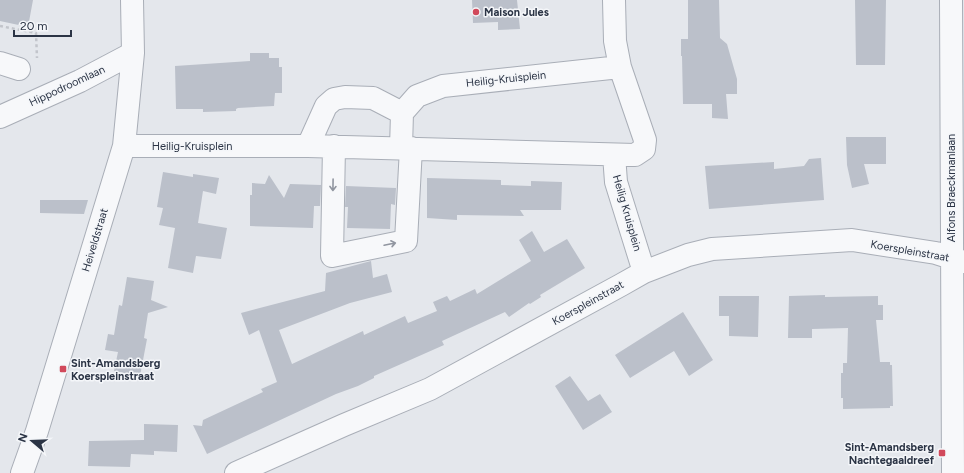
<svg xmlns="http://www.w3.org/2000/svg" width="964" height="473" viewBox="0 0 964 473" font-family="Figtree,sans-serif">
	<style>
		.building { fill: #bbc0ca }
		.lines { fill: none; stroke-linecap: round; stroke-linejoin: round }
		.minor-casing { stroke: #a9aeb7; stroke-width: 24 }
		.path { stroke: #c2c5cb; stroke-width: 2.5; stroke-dasharray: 3 3; stroke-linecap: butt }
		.minor { stroke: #f7f8fa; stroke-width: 22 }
		.oneway { stroke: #9196a0 }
		.poi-dot { fill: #d1495b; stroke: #f4f6f9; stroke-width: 1.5 }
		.labels { text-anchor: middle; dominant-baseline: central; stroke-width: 3; stroke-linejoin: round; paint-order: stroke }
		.poi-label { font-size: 11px; font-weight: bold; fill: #2b3445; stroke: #f4f6f9; text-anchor: start }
		.street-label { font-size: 11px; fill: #2b3445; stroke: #f4f6f9 }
	</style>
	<rect width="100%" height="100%" fill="#e4e7ec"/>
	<!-- building -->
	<path class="building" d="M0,0H33L28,27L0,21Z
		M472,0H517L520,29L498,30V22L473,23Z
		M688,0H719L720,38L727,44L737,79V94H726L728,119L712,118V104H683L682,56H681V39H688Z
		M855,0H886L885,65H856Z
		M250,53H269V58H279V67H282V93H275L274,106L238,108L236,109V111L203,112V109H176L175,66L250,61Z
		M846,137H886V164H864L869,184L852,188L847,165Z
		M821,158L824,200L709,209L705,166L774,162V169L804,166L809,159Z
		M163,172L193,177V174L219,178L216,194L203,191L198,223L227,228L221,259L196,256L193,273L168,268L175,228L159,225L163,208L157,207Z
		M269,175L284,198L290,184L321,185L320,206H314L313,228L250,226V195H252V183L265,184Z
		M427,178L501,180V185L531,186V181L562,182L561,210H520L524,216L457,215V220L427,218Z
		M346,186L396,188L395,205L391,204L390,229L347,228L348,207H345Z
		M40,200H88L84,214L40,213Z
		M532,231L544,252L567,239L585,268L540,295L541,297L530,304L529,303L509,317L505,312L442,341L444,345L374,376V378L358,386L336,394L207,454L193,425L202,426L203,420L263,392L261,389L277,382L259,330L249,335L241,313L325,291L326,273L371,261L373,278L387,274L392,292L350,303L279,330L292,364L363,331L364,335L405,316L408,323L437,311L433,302L447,296L450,301L475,289L477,294L531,261L519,240Z
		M127,277L154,281L151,300L168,307L148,313L144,338L147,339L140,376L114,371L118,352L105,350L108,334L114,335L119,305L122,306Z
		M825,295V297L878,296V305H883V320H876L880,362H890V365H892L893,406H890V408L843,409V398H841V373H843V363H847L848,328L812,329V338H788L789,296Z
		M719,296H759L758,337L729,336V316H719Z
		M683,312L713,360L689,376L674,351L630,378L615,355Z
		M570,376L588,401L600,394L612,412L583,430L555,386Z
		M144,424L178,425L177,452L154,451V455L131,454L130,467L88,466L89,441L144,440Z"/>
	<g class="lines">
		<defs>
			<path id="minor" d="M951,0L953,473
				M0,63L19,69
				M0,117L80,81L133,53
				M124,146H308L635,155L644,149L645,140L620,67L615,41L614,0
				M308,146L326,106L334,99L345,97L373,98L402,113
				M334,146L332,256L406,241L411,148
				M401,148L402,113L417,96L443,86L620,67
				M614,155L616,182L644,272
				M22,473L37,431L124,146L133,53L132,0
				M236,473L344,425L430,389L621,285L644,272L688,255L712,249L852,240L936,253L964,262"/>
		</defs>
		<!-- minor casing -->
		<use href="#minor" class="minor-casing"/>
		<!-- path -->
		<path class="path" d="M0,26L36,33L37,58"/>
		<!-- minor -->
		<use href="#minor" class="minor"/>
	</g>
	<!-- one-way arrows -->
	<defs><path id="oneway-shaft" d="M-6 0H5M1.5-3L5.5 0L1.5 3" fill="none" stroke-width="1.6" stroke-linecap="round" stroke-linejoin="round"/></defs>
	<g class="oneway">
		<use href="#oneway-shaft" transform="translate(333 185) rotate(91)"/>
		<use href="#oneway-shaft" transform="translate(390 244) rotate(-12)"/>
	</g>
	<!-- markers -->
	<g class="poi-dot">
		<circle cx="476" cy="12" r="4"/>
		<rect x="59" y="365" width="8" height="8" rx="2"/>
		<rect x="938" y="449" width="8" height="8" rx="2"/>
	</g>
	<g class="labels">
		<!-- poi labels -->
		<g class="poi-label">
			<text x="484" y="12">Maison Jules</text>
			<text x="71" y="363">Sint-Amandsberg<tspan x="71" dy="13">Koerspleinstraat</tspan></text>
			<text x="934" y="447" text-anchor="end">Sint-Amandsberg<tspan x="934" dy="13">Nachtegaaldreef</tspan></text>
		</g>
		<!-- street labels -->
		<g class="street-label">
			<text transform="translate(506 79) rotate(-6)">Heilig-Kruisplein</text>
			<text transform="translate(67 86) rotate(-25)">Hippodroomlaan</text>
			<text x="192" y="146">Heilig-Kruisplein</text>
			<text transform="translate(951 188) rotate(-90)">Alfons Braeckmanlaan</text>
			<text transform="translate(627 213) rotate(74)">Heilig Kruisplein</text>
			<text transform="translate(95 240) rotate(-73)">Heiveldstraat</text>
			<text transform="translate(910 251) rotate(10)">Koerspleinstraat</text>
			<text transform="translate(588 303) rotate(-29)">Koerspleinstraat</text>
		</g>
	</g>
	<!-- north arrow -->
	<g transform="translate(32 441) rotate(289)" stroke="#f4f6f9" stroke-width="3" paint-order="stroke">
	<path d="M0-3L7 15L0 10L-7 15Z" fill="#2b3445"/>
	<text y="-6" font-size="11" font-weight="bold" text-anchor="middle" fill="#2b3445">N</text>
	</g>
	<!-- scale -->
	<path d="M14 30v6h57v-6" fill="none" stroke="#2b3445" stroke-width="2"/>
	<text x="20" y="30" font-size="12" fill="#2b3445" stroke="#f4f6f9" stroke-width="3" paint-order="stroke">20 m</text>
</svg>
